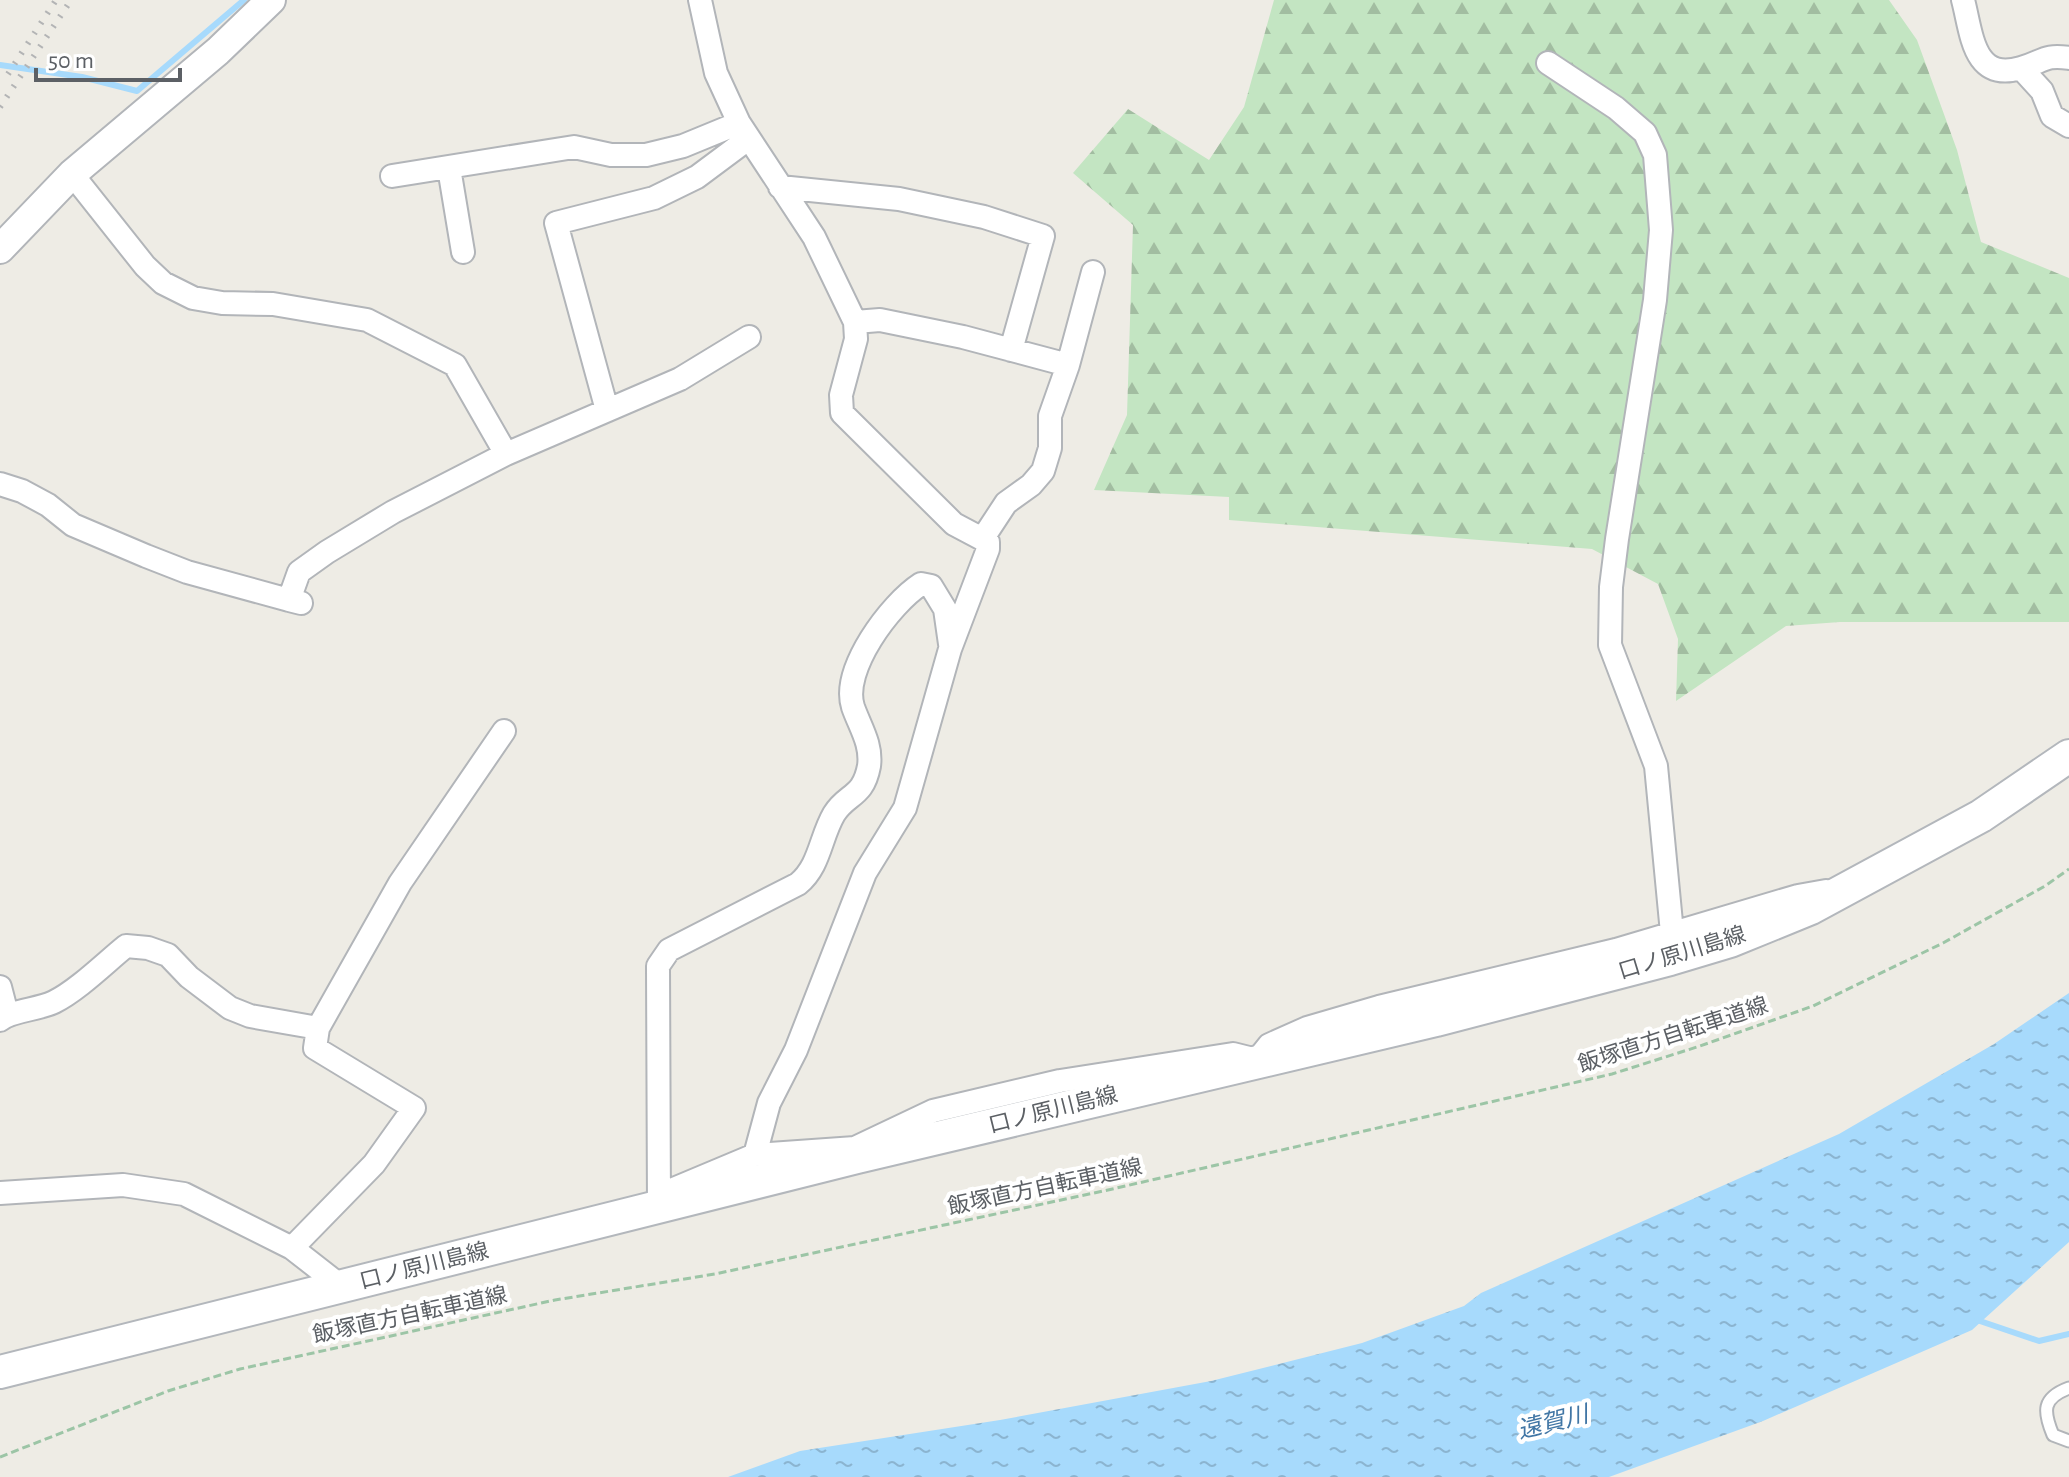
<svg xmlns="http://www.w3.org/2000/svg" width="2069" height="1477" viewBox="0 0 2069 1477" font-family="'Alegreya Sans','Noto Sans JP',sans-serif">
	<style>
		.forest { fill: url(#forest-firs) }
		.water { fill: url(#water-ripples) }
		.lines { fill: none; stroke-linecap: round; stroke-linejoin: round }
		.stream { stroke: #a7dafc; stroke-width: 6 }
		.service-casing { stroke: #b2b5b9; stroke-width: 15 }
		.minor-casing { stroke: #b2b5b9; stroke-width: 26 }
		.tertiary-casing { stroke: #b2b5b9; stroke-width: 32 }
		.secondary-casing { stroke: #b3b7bc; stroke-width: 36 }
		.path { stroke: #9cc5a6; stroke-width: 3; stroke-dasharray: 8 4; stroke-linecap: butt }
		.service { stroke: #fff; stroke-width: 11 }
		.minor { stroke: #fff; stroke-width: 22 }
		.tertiary { stroke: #fff; stroke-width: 28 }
		.secondary { stroke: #fff; stroke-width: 32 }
		.rail { stroke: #b3b4b5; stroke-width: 6; stroke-dasharray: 2 10; stroke-linecap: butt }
		.labels { text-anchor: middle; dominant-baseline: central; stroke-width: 8; stroke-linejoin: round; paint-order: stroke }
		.street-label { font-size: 22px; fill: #5c6065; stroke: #fff }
		.water-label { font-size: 24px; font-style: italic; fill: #4176a5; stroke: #fff }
	</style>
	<defs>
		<pattern id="forest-firs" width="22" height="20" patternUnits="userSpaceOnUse" patternTransform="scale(2)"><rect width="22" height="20" fill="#c3e5c2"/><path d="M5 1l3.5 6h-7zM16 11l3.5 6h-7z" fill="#a2bda1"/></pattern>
		<pattern id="water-ripples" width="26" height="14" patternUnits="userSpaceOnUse" patternTransform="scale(2)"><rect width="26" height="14" fill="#a7dafc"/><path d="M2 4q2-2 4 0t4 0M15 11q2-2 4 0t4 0" fill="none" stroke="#8bb4d0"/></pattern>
	</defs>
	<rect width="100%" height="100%" fill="#eeece5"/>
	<!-- forest -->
	<path class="forest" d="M1274,0H1889L1917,40L1957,150L1981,242L2069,278V622H1840L1786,626L1676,701L1678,639L1658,584L1592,549L1229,520V497L1094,490L1127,415L1133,225L1073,173L1128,109L1209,160L1244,107Z"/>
	<!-- water -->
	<path class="water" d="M2069,993V1242L1972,1330L1763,1421L1609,1477H728L800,1451L1000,1420L1211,1381L1362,1343L1464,1306L1481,1293L1839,1134L1994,1044Z"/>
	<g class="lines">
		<!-- stream -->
		<path class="stream" d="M0,65L82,77L137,91L244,0
			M1977,1320L2039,1341L2069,1334"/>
		<defs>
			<path id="service" d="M2069,1388C2042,1398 2043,1411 2053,1435L2069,1441"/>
			<path id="minor" d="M1963,0C1972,34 1973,82 2021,68C2043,62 2044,54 2069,58
				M1548,63L1616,108L1645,133L1655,155L1661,230L1655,300L1617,539L1611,587L1610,645L1656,766L1672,933
				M2021,68L2042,91L2052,116L2069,126
				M449,168L463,252
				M72,174L145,266L163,283L193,298L222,303L273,304L367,320L455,365L506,454L680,379L749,337
				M392,176L574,147L611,155H646L683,146L739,123
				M780,187L899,199L984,217L1043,236L1011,350
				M855,322L880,320L963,337L1068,365
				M607,410L556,223L654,198L697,177L748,139
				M0,484L22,491L48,505L73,525L146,556L187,572L289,600
				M983,538L1006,503L1031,485L1043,471L1050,448V416L1068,365L1093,272
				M301,603L289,600L299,572L327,552L393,512L506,454
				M0,987L7,1014
				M0,1020C12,1010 38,1010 54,1002C78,990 105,963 126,946L148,948L168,955L189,977L230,1008L250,1016L318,1028L315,1048L414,1108L374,1164L292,1248
				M318,1028L400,883L504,731
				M755,1155L855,1148L933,1111L1060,1081L1233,1054L1257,1060L1269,1045L1307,1028L1379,1007L1616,950L1798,896L1826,891
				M0,1193L123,1185L184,1194L292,1248L342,1287
				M662,1194L755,1155L769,1103L796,1050L865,873L905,808L950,649L988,549V542L954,524L842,413L841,395L856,339L855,322L814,237L739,123L716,73L700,0
				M659,1206L658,966L669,950L798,884C820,866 820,838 834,814C847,793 863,798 869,766C872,744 860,727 853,707C841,670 890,604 921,584L931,586L945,609L950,644"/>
			<path id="tertiary" d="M0,249L72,174L218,51L271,0"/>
			<path id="secondary" d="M0,1372L857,1157L1436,1020L1670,959L1730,941L1811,908L1981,816L2069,756"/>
		</defs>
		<!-- service casing -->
		<use href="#service" class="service-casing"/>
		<!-- minor casing -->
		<use href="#minor" class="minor-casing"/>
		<!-- tertiary casing -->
		<use href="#tertiary" class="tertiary-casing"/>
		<!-- secondary casing -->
		<use href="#secondary" class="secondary-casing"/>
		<!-- path -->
		<path class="path" d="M0,1457L168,1391L240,1369L555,1300L715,1274L1108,1190L1612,1074L1700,1046L1813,1006L1943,943L2045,886L2069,869"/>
		<!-- service -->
		<use href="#service" class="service"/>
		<!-- minor -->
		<use href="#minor" class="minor"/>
		<!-- tertiary -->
		<use href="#tertiary" class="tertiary"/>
		<!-- secondary -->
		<use href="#secondary" class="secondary"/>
		<!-- rail -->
		<path class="rail" d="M8,74L56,0
			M0,107L71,0"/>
	</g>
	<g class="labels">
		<!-- street labels -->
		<g class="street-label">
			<text transform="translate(1682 953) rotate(-17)">口ノ原川島線</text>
			<text transform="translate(1673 1035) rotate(-18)">飯塚直方自転車道線</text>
			<text transform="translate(1053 1110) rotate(-14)">口ノ原川島線</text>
			<text transform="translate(1045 1187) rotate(-12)">飯塚直方自転車道線</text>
			<text transform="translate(424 1266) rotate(-14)">口ノ原川島線</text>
			<text transform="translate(410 1315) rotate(-12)">飯塚直方自転車道線</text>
		</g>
		<!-- water labels -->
		<g class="water-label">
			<text transform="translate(1553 1423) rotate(-14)">遠賀川</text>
		</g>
	</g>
	<!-- scale -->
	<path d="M36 68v12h144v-12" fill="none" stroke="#5c6065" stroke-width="4"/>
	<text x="48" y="68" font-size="24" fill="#5c6065" stroke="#ffffff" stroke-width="6" paint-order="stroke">50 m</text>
</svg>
